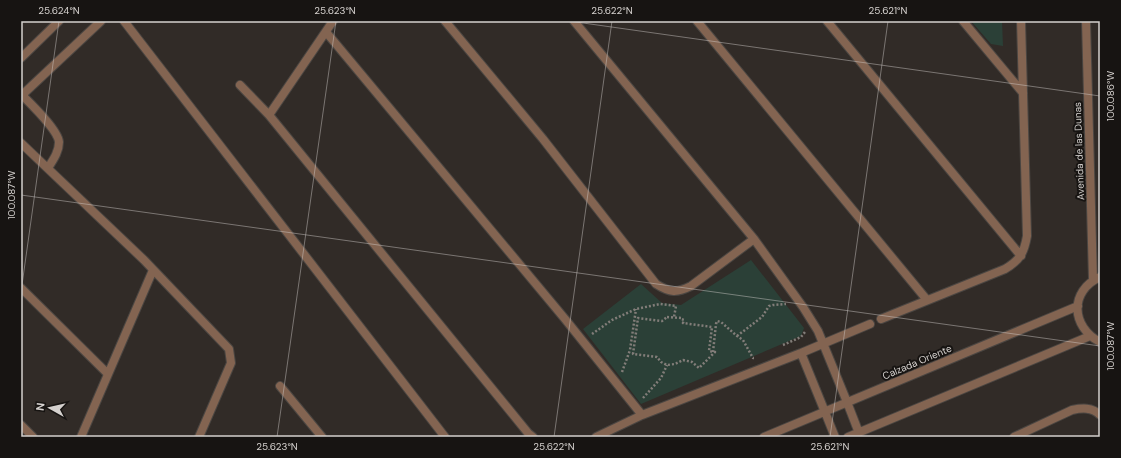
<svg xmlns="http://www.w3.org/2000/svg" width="1121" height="458" viewBox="0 0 1121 458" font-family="'DM Sans',sans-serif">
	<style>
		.green { fill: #2b4037 }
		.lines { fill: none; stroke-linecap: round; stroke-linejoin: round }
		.minor-casing { stroke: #4b4642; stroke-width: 10 }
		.tertiary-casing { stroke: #4b4642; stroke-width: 10 }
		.path { stroke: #827d79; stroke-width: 2.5; stroke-dasharray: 2 2; stroke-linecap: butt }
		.minor { stroke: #836451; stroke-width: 8 }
		.tertiary { stroke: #836451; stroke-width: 8 }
		.ticks { fill: none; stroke: #d5d1ce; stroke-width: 1; stroke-opacity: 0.45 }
		.labels { text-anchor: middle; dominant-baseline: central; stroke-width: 4; stroke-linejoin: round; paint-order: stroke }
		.street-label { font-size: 10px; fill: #d5d1ce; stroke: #171412 }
		.neatline { fill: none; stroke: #d5d1ce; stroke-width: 1.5 }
		.ticks-label { font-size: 10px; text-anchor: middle; fill: #d5d1ce }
	</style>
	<rect width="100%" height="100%" fill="#312b27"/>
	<!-- green -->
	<path class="green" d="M971,21H1002L1003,46L991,44Z
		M751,260L804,328L801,336L641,404L583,329L641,284L662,303L681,305Z"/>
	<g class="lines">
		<defs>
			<path id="minor" d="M124,21L445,437
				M445,21L543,139L656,284C670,293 677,293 691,286L754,239
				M574,21L754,239L803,307L818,331L847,402
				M697,21L927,300
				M827,21L1021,256
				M963,21L1023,93
				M326,32L565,319L642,415
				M21,58L59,21
				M240,85L269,115L528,433L533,437
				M22,95C31,104 58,130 59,142C59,152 53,160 48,168
				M21,96L101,21
				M269,115L333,21
				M21,143L144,260L229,349L231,363L199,437
				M21,288L108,374
				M881,319L1005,269C1020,260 1024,253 1027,236L1021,21
				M801,353L825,412
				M280,386L322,437
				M21,425L33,437
				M81,437L153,270
				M596,437L642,415L801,353L870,324
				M1014,437L1072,410C1082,408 1092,407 1100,415"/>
			<path id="tertiary" d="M1086,21L1093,280
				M1100,277C1069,291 1071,327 1100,342
				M847,402L859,433
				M825,412L835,437
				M764,437L1078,306
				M848,437L1090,336"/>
		</defs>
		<!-- minor casing -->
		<use href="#minor" class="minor-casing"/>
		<!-- tertiary casing -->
		<use href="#tertiary" class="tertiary-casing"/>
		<!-- path -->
		<path class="path" d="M667,317L681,318V319L684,320L683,323L712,327L709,351L715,352L699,368L692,362L683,360L675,364L667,365L661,362L657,357L633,354L638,318L662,321Z
			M592,334L612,320L636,309L660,304L676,306L674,317
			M737,336L762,317L769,306L773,305L786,304
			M783,345L801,337L805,332
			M713,352L716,324L717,321L721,322L737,336L743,340L753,358H754
			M622,372L630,350L636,309
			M643,398L661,378L667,365"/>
		<!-- minor -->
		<use href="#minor" class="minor"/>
		<!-- tertiary -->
		<use href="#tertiary" class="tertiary"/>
	</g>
	<!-- ticks -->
	<path class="ticks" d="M569,21L1100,96M21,195L1100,346M21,292L59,21M277,437L336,21M554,437L612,21M830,437L888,21"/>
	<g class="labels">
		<!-- street labels -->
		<g class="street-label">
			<text transform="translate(1079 151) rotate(-92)">Avenida de las Dunas</text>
			<text transform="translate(917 362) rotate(-23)">Calzada Oriente</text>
		</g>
	</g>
	<!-- border -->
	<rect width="1121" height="458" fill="none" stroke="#171412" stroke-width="44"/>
	<!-- north arrow -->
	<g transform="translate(50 408) rotate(278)" stroke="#171412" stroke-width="3" paint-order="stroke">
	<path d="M0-3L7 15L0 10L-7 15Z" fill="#d5d1ce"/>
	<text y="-6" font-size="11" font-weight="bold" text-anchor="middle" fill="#d5d1ce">N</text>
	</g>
	<rect x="22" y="22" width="1077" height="414" class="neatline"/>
	<g class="ticks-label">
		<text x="59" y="14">25.624°N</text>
		<text x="335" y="14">25.623°N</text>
		<text x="612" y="14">25.622°N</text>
		<text x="888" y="14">25.621°N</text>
		<text transform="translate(1110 96) rotate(-90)" y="4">100.086°W</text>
		<text transform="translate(11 195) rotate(-90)" y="4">100.087°W</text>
		<text transform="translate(1110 346) rotate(-90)" y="4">100.087°W</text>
		<text x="277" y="450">25.623°N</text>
		<text x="554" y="450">25.622°N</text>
		<text x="830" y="450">25.621°N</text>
	</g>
</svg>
